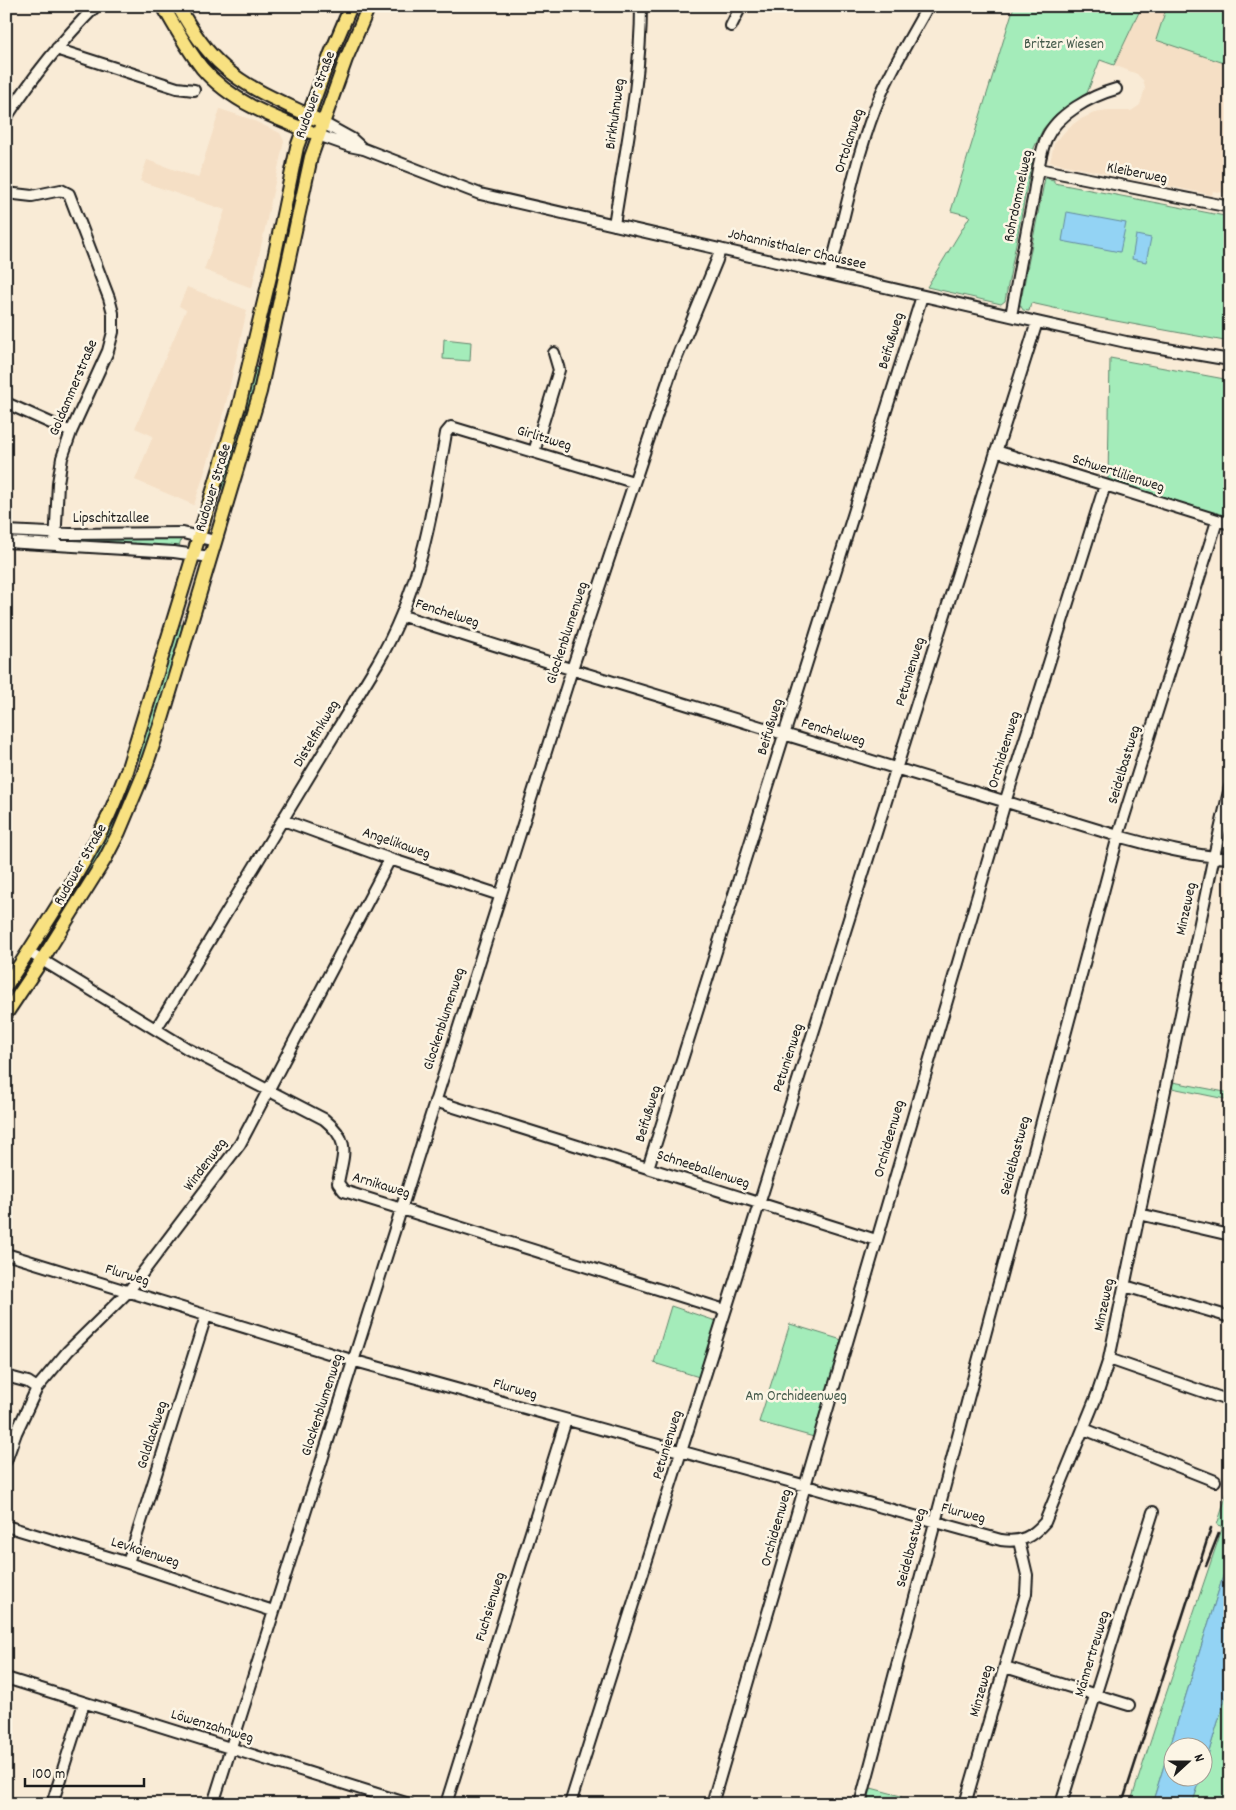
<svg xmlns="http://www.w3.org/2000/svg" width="1236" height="1810" viewBox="0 0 1236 1810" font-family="Dekko,sans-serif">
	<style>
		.built { fill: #f5dfc5 }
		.green { fill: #a4ecba; stroke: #60846b }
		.water { fill: #93d3f4; stroke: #638a9e }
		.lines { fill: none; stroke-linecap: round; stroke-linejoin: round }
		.minor-casing { stroke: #1c1c1c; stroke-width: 14 }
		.major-casing { stroke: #1c1c1c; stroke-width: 16 }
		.minor { stroke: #fcf5e5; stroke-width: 10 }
		.major { stroke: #f8e181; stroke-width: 12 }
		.rail { stroke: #1c1c1c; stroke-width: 2.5 }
		.labels { text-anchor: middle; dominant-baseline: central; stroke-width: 5; stroke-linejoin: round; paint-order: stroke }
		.park-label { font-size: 15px; fill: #455a4b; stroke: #fcf5e5 }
		.street-label { font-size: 15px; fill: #1c1c1c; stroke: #fcf5e5 }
	</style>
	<rect width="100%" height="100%" fill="#f9ebd6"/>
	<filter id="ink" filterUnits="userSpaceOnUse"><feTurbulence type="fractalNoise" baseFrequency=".02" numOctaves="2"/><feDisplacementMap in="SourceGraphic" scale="10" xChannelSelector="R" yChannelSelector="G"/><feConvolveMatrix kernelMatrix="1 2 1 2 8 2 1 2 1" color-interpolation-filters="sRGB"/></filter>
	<g filter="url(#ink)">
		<!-- built -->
		<path class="built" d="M1142,6H1230V194L1213,191L1212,195L1050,162L1054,144L1068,128L1079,120L1094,113L1108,111H1131L1140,105L1145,88L1143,80L1137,74L1114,65Z
			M220,109L250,119L280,133L284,141L252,288L204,270L225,210L140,181L147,160L198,178Z
			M187,287L247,310L224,412L194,505L135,480L153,436L135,428L186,310L179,306Z"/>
		<!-- green -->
		<path class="green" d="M1014,6H1142L1114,65L1100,60L1087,93L1055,115L1043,129L1034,148L1032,160L1005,301L1001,304L927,287L970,216L951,211Z
			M1167,6H1230V65L1156,40Z
			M1045,178L1054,180V183L1230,217V342L1094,317L1031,303L1029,311L1023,310L1019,303V298L1022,295Z
			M444,339L471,342L470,361L443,359Z
			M1110,358L1230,380V518L1108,480Z
			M255,367L260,368L224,491L222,490L221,486Z
			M182,537L179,547L118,542H70V538Z
			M181,624L182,630L142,762L138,759L179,625Z
			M131,781L133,782L115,824L101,853L40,950L38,947L129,782Z
			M1173,1082L1230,1093V1100L1172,1088Z
			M671,1306L716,1321L699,1377L654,1363Z
			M790,1324L842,1340L814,1437L759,1422Z
			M1230,1484V1554L1152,1804H1130L1162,1706L1222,1529L1221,1526L1217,1525Z
			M1230,1682V1804H1192L1201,1778H1204V1768Z
			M871,1788L901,1796L899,1804H867Z"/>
		<!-- water -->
		<path class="water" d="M1067,212L1126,223L1120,252L1062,241Z
			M1136,235L1151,238L1146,262L1132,259Z
			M1230,1554V1682L1204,1768V1748H1174V1778H1201L1192,1804H1152Z"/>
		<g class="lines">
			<defs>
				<path id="minor" d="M731,26L741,6
					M57,48L62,51L177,88L194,90
					M6,118C32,78 62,40 96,6
					M323,123L352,139L363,149
					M318,135L349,146L364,149L480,194L1037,322L1126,342L1230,360
					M1039,169L1230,207
					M6,193L32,196L61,190L69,194L109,298L113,313V332L108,351L71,432L62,458L58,483L55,545
					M614,225C625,152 641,80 641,6
					M829,274C846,214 856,152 881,94C894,64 912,35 928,6
					M1011,316C1018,277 1025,238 1033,199C1036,181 1039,156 1046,139C1057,114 1091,96 1116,89
					M6,403L71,432
					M996,451L1230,524
					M534,452L559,370L554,353
					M6,531L70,534L183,533L215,541
					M6,542L174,552L210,557
					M403,616L564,667L1118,836C1155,846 1191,856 1230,858
					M283,820L390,859L500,895
					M29,952L188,1049L324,1119C352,1142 343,1154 338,1183L344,1191L725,1310
					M156,1029L377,664C420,591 432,515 446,433L451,427L633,482
					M435,1101L876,1240
					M648,1168L922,296
					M1139,1214L1230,1235
					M6,1254L348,1359L1001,1540C1021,1543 1032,1537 1045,1522L1097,1395L1109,1359L1212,865L1230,787
					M1125,1286L1230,1317
					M1109,1359L1230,1401
					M6,1376L28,1382L37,1388
					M1084,1429L1215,1481
					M6,1461L16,1433L37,1388L68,1351L128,1292L240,1144L390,859
					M6,1526L128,1563L273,1611
					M128,1563L206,1316
					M1005,1667L1129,1705
					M6,1678L409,1804
					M52,1804L84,1703
					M213,1804L574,663L672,369L717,260L720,249
					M446,1804L566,1420
					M570,1804L1037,322
					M712,1804L1003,809L1105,485
					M860,1804L1118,836L1217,521
					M965,1804L1026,1593L1027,1575L1019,1541
					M1061,1804L1153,1512"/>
				<path id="major" d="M163,6C175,27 187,49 202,68C230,101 272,117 311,132
					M178,6C191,29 205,51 225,68C251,91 285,103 316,119
					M6,986C41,932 77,878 106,821C114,805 120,788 127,771L239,406L272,268L297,147L331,53L351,6
					M6,1014L42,960L105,859L119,832L143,775L163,716L260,392L311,157L346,59L369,6"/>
			</defs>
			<!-- minor casing -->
			<use href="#minor" class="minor-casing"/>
			<!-- major casing -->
			<use href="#major" class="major-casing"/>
			<!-- minor -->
			<use href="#minor" class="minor"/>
			<!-- major -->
			<use href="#major" class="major"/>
			<!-- rail -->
			<path class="rail" d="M1206,1566L1219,1533
				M1122,1804L1211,1528"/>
		</g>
	</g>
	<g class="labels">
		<!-- park labels -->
		<g class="park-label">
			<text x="1064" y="45">Britzer Wiesen</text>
			<text x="796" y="1397">Am Orchideenweg</text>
		</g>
		<!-- street labels -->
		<g class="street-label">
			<text transform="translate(316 95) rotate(-70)">Rudower Straße</text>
			<text transform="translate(616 114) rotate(-82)">Birkhuhnweg</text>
			<text transform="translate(850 141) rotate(-72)">Ortolanweg</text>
			<text transform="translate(1137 174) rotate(11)">Kleiberweg</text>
			<text transform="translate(1019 196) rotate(-78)">Rohrdommelweg</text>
			<text transform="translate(797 250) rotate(13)">Johannisthaler Chaussee</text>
			<text transform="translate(892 341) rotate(-73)">Beifußweg</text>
			<text transform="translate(74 388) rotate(-67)">Goldammerstraße</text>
			<text transform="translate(544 439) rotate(17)">Girlitzweg</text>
			<text transform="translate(1118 474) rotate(18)">Schwertlilienweg</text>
			<text transform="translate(214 488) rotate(-73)">Rudower Straße</text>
			<text x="111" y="519">Lipschitzallee</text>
			<text transform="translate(447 614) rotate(18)">Fenchelweg</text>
			<text transform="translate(568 633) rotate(-72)">Glockenblumenweg</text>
			<text transform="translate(911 672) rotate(-73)">Petunienweg</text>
			<text transform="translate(771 727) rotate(-73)">Beifußweg</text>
			<text transform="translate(833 733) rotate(17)">Fenchelweg</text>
			<text transform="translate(317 734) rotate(-59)">Distelfinkweg</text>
			<text transform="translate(1005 750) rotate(-73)">Orchideenweg</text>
			<text transform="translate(1125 765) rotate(-73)">Seidelbastweg</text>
			<text transform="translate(396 844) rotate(19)">Angelikaweg</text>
			<text transform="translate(81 865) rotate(-60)">Rudower Straße</text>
			<text transform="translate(1187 909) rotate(-78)">Minzeweg</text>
			<text transform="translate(445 1019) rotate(-72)">Glockenblumenweg</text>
			<text transform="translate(789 1058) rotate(-72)">Petunienweg</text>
			<text transform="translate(649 1114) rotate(-73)">Beifußweg</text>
			<text transform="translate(890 1139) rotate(-74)">Orchideenweg</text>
			<text transform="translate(1016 1156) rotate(-75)">Seidelbastweg</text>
			<text transform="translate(206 1165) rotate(-53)">Windenweg</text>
			<text transform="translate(703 1170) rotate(18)">Schneeballenweg</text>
			<text transform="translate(381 1186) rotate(17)">Arnikaweg</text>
			<text transform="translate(127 1276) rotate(17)">Flurweg</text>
			<text transform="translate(1105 1305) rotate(-78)">Minzeweg</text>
			<text transform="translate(515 1390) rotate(16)">Flurweg</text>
			<text transform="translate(323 1405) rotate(-72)">Glockenblumenweg</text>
			<text transform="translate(153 1435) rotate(-72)">Goldlackweg</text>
			<text transform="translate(668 1445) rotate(-73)">Petunienweg</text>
			<text transform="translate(963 1514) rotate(15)">Flurweg</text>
			<text transform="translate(777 1528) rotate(-74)">Orchideenweg</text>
			<text transform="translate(912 1548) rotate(-75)">Seidelbastweg</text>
			<text transform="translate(145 1553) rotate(18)">Levkoienweg</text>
			<text transform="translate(491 1607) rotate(-73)">Fuchsienweg</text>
			<text transform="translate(1093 1654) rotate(-73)">Männertreuweg</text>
			<text transform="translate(982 1691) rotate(-74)">Minzeweg</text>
			<text transform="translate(212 1727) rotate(17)">Löwenzahnweg</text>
		</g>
	</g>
	<!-- margin -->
	<rect width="1236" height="1810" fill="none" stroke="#fcf5e5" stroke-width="25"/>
	<rect x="12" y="12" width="1211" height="1785" fill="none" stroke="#1c1c1c" stroke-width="2" filter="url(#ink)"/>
	<!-- north arrow -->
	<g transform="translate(1188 1762) rotate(69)"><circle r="24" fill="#fcf5e5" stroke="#a29e95"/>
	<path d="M0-4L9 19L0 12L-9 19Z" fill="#1c1c1c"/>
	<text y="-8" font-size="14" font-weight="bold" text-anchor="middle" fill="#1c1c1c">N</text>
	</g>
	<!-- scale -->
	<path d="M25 1778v8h119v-8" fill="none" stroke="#1c1c1c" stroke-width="2.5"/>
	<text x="32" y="1778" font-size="15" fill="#1c1c1c" stroke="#fcf5e5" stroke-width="4" paint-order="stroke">100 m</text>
</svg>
